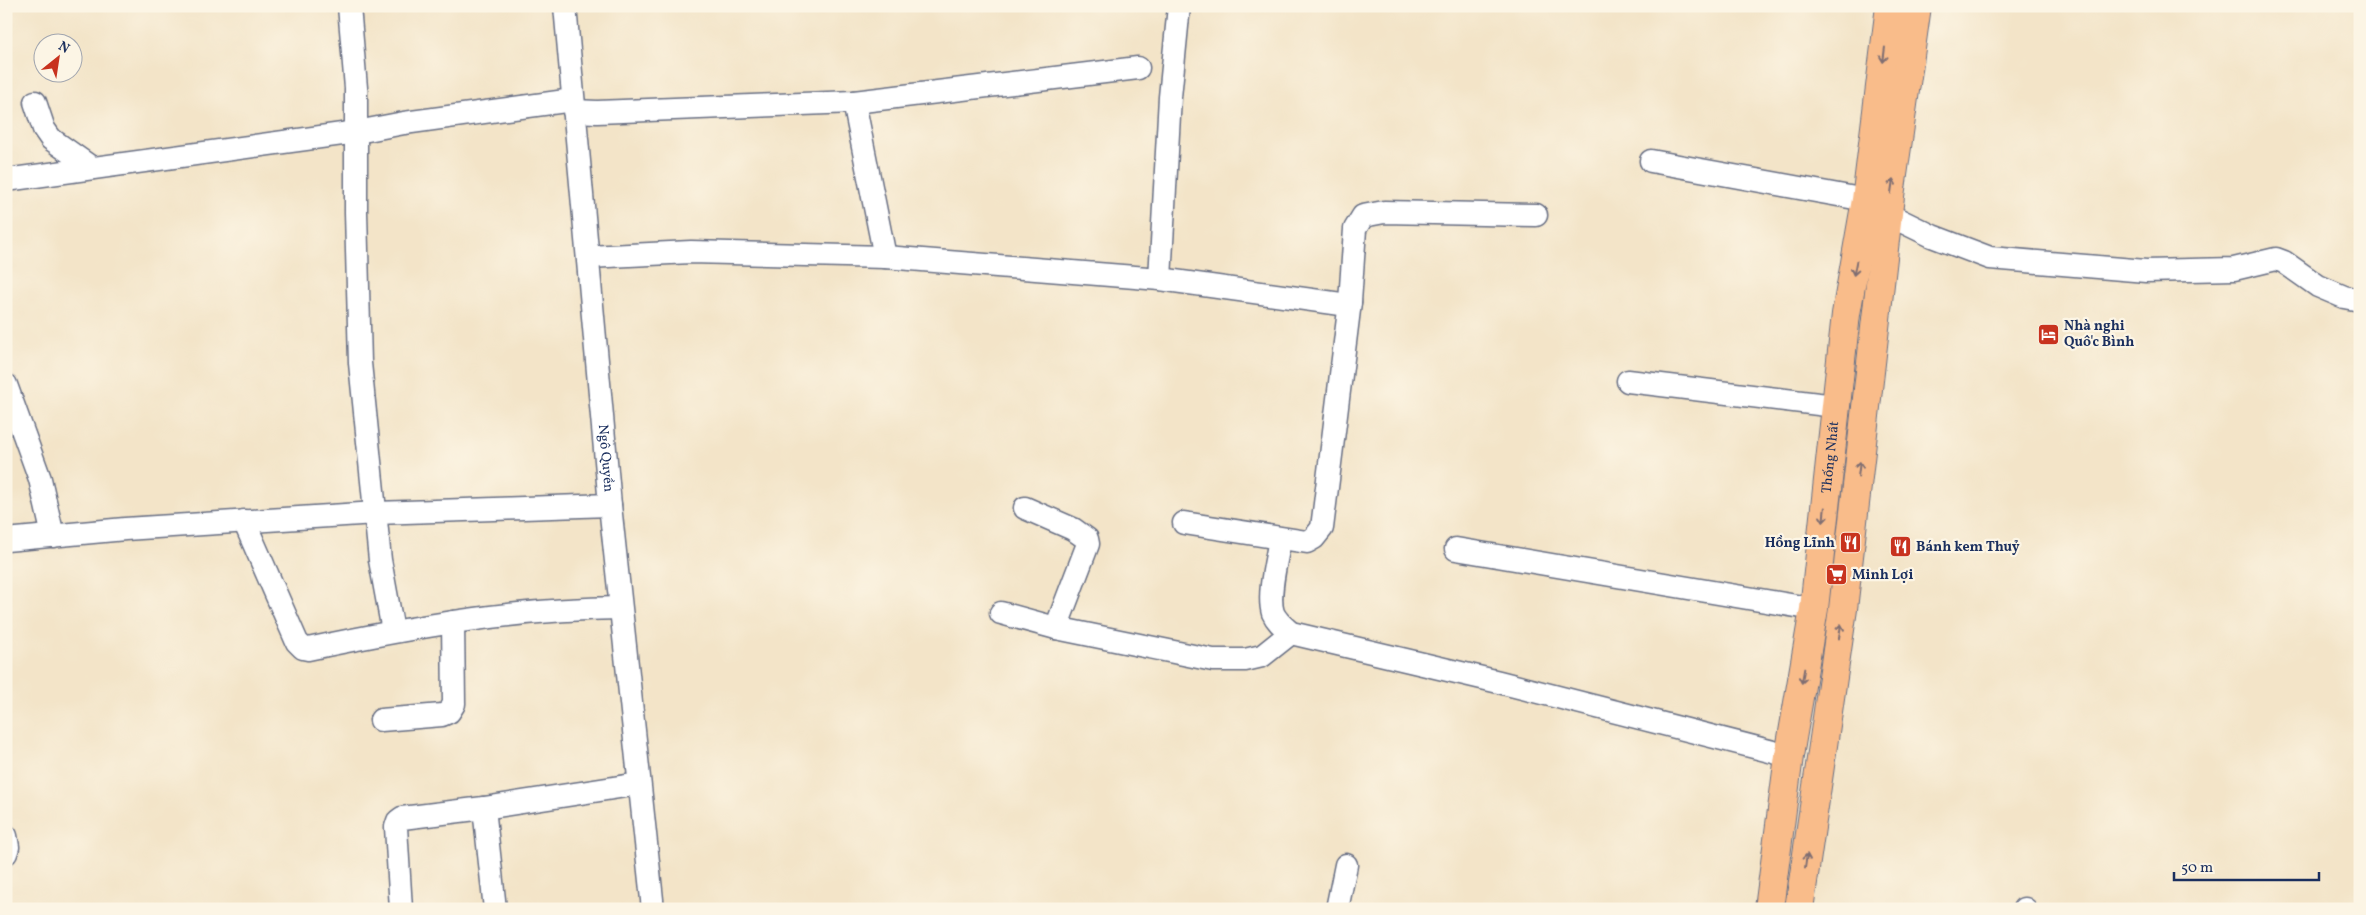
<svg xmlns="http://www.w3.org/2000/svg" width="2366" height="915" viewBox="0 0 2366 915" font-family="Vollkorn,serif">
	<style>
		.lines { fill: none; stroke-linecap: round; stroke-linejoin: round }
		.minor-casing { stroke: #676e83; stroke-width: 25 }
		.highway-casing { stroke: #676e83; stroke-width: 30 }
		.minor { stroke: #fff; stroke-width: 22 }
		.highway { stroke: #f9bc8a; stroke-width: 28 }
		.oneway { stroke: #7f6e72 }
		.labels { text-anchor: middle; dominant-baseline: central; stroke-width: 4.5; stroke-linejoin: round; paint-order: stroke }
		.poi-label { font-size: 14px; font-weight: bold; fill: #1b2f5e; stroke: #fcf5e5; text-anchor: start }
		.street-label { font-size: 14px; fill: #1b2f5e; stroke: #fcf5e5 }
	</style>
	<rect width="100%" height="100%" fill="#fcf5e5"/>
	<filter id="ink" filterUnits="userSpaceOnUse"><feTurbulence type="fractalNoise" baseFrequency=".02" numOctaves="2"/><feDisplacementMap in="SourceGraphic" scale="10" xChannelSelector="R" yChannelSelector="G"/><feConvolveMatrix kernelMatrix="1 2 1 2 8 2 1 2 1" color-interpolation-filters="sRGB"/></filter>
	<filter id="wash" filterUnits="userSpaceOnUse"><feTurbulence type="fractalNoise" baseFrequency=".0096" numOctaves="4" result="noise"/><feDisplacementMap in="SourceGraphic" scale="20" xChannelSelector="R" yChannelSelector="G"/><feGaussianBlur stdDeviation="1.12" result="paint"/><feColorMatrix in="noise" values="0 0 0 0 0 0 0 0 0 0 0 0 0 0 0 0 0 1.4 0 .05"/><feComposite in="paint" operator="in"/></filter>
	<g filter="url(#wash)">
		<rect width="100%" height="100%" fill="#f3e4c8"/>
	</g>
	<g filter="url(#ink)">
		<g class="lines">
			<defs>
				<g id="minor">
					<path d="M349,6L356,88V212L360,363L380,560L393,631"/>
					<path id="s1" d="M565,6L610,505L653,909"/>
					<path d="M35,102L44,129L51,139L92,168"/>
					<path d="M854,102L885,257"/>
					<path d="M574,111L597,112L854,102L1138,68"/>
					<path d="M1651,161L1866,200"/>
					<path d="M6,180L357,132L404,123L573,100"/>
					<path d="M1889,215L1932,236L1990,258L2146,271L2234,269L2276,259L2284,262L2318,286L2344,297L2360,300"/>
					<path d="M588,257L691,252L885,257L1160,279L1341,304L1350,302L1322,528L1314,538L1307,542L1184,523"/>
					<path d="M1160,279L1170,97L1179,6"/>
					<path d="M1350,302L1355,229L1363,216L1384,212L1536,215"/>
					<path d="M1628,381L1835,406"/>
					<path d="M6,385L40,479L53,536"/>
					<path d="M1025,508L1073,529L1087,539L1088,544L1056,628"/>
					<path d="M244,521L297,642L303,648L308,649C412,627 514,609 620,608"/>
					<path d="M1280,539C1277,558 1267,595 1273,613C1277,622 1284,627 1291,633L1499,682L1789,756"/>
					<path d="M6,540L125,529L376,513L610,505"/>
					<path d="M1456,549L1814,609"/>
					<path d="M1001,613L1056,628L1213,660H1245L1262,656L1291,633"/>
					<path d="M381,720L442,715L449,712L454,704L453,622"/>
					<path d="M484,808L495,909"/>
					<path d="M6,836L8,847L6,853"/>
					<path d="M401,909L396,827L398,821L402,818L484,808L639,784"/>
					<path d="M1337,909L1346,865"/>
					<path d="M2024,909H2025"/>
				</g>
				<g id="highway">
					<path id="s2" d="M1769,909L1789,756L1814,609L1846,314L1866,200L1890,6"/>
					<path d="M1799,909L1843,609L1890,196L1917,6"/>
				</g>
			</defs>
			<!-- minor casing -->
			<use href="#minor" class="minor-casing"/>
			<!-- highway casing -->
			<use href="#highway" class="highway-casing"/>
			<!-- minor -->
			<use href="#minor" class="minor"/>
			<!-- highway -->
			<use href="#highway" class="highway"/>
		</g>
		<!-- one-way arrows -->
		<defs><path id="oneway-shaft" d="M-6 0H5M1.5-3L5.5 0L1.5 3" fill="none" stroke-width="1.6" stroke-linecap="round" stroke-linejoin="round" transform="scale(1.25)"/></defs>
		<g class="oneway">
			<use href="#oneway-shaft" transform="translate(1884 55) rotate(97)"/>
			<use href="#oneway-shaft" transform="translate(1892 186) rotate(-82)"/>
			<use href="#oneway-shaft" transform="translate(1855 268) rotate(101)"/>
			<use href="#oneway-shaft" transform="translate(1859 469) rotate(-83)"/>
			<use href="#oneway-shaft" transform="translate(1824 515) rotate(96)"/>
			<use href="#oneway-shaft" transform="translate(1840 631) rotate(-82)"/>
			<use href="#oneway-shaft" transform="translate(1803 676) rotate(100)"/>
			<use href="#oneway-shaft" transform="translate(1806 861) rotate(-82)"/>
		</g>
	</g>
	<!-- icons -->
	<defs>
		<symbol id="hotel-square" viewBox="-11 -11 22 22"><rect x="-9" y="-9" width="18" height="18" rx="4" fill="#c8321e" stroke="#fcf5e5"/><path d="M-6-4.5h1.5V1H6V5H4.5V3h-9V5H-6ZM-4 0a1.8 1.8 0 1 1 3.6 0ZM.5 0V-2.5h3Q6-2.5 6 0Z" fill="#fff"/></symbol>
		<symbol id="restaurant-square" viewBox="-11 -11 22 22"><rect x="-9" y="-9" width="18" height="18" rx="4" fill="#c8321e" stroke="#fcf5e5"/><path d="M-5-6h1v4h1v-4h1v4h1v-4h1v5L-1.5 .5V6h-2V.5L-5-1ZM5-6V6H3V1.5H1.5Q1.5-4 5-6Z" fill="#fff"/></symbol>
		<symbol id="supermarket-square" viewBox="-11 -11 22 22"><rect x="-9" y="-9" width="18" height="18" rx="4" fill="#c8321e" stroke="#fcf5e5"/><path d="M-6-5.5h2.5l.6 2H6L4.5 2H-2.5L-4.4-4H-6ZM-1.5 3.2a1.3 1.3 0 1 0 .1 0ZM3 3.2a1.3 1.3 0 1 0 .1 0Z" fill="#fff"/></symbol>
	</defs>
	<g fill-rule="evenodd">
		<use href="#hotel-square" x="2036" y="322" width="25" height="25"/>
		<use href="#restaurant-square" x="1838" y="530" width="25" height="25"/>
		<use href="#restaurant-square" x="1888" y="534" width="25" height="25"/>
		<use href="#supermarket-square" x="1824" y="562" width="25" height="25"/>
	</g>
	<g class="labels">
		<!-- poi labels -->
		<g class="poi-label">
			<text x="2064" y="326">Nhà nghi<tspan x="2064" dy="16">Quô'c Bình</tspan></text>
			<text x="1835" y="543" text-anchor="end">Hồng Lĩnh</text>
			<text x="1916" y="547">Bánh kem Thuỷ</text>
			<text x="1852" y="575">Minh Lợi</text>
		</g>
		<!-- street labels -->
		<g class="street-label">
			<text stroke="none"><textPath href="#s2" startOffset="456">Thống Nhất</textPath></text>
			<text stroke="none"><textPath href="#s1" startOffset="454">Ngô Quyền</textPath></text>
		</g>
	</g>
	<!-- margin -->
	<rect width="2366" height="915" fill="none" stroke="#fcf5e5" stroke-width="25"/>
	<!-- north arrow -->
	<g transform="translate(58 58) rotate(30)"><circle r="24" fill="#fcf5e5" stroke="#a2a6af"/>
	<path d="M0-4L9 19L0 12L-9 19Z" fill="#c8321e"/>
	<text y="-8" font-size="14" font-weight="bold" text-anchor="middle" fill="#1b2f5e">N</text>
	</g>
	<!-- scale -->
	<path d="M2174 872v8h145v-8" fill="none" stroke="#1b2f5e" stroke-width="2.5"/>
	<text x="2181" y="872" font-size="15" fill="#1b2f5e" stroke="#fcf5e5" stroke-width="4" paint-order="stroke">50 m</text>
</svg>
